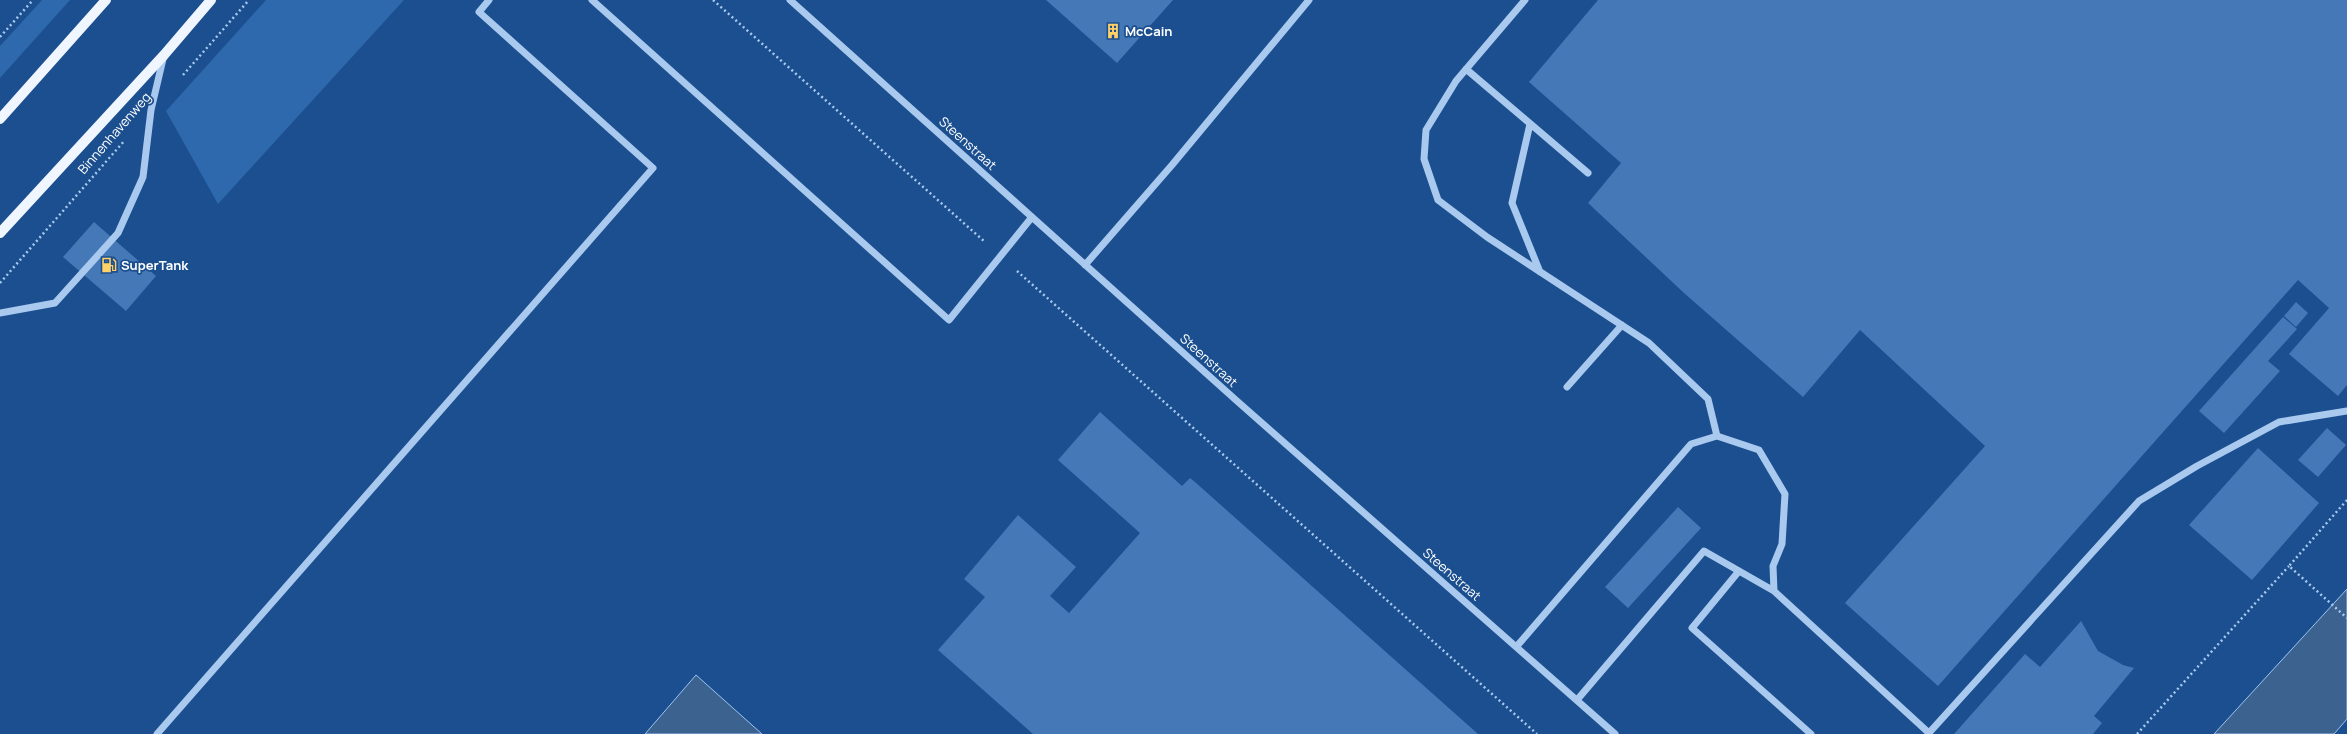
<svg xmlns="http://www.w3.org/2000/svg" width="2347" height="734" viewBox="0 0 2347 734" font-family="Manrope,sans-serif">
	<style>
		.green { fill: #2e69ad }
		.water { fill: #3c6290; stroke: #9cc4f0 }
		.building { fill: #4478b7 }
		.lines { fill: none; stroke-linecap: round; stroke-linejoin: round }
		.path { stroke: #a9c9ee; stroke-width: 2.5; stroke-dasharray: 2 3; stroke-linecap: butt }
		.minor { stroke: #a9c9ee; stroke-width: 7 }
		.major { stroke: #f0f6ff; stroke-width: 10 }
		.labels { text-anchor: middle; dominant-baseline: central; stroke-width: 3.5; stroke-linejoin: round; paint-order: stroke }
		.poi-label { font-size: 13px; font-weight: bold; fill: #fff; stroke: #1b4f8f; text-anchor: start }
		.street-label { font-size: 13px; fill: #fff; stroke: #1b4f8f }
	</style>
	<rect width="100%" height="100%" fill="#1b4f8f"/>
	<!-- green -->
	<path class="green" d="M42,0H70L0,78V46Z
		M266,0H404L218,204L166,111Z"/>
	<!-- water -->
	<path class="water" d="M2347,589V719L2334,734H2214Z
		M696,675L762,734H645Z"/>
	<!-- building -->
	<path class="building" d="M1046,0H1173L1117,63Z
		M1598,0H2347V385L2338,396L2289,354L2329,308L2298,280L1938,686L1845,603L1985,446L1860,330L1803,397L1684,293L1588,203L1621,163L1529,82Z
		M94,222L156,276L126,311L63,257Z
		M2296,302L2308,313L2296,327L2284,316Z
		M2283,317L2297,329L2268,361L2280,371L2224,433L2199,411Z
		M1100,412L1182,486L1190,478L1195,482L1478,734H1033L938,650L985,597L964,579L1018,515L1076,567L1050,596L1069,613L1140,533L1058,460Z
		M2327,428L2346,445L2318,477L2298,460Z
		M2258,448L2319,503L2252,580L2189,525Z
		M1678,507L1701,528L1628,608L1605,587Z
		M2081,621L2098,651L2123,665L2134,668L2094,716L2102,723L2093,734H1954L2025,654L2040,667Z"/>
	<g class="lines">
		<!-- path -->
		<path class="path" d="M713,0L985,242
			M0,37L33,0
			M183,75L249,0
			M1017,271L1537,734
			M0,283L125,140
			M2347,500L2289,566L2347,618
			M2137,734L2289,566"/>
		<!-- minor -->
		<path class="minor" d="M592,0L949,320L1032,217
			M790,0L1237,401L1615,734
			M1525,0L1456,81L1426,130L1424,159L1438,200L1487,237L1649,343L1708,399L1717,436
			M1466,69L1588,173
			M1530,124L1512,203L1540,272
			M1085,265L1172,165L1309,0
			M0,313L55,303L118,233L143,177L151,110L164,55
			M1567,387L1622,325
			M1739,571L1692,628L1811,734
			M1517,646L1691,444L1717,436L1759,450L1785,494L1782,544L1773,566L1774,591L1929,733
			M1577,700L1704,551L1774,591
			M157,734L653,168L479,12L489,0
			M1928,734L2139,501L2197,466L2279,422L2347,411"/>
		<!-- major -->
		<path class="major" d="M0,119L106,0
			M0,233L164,55L211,0"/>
	</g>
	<!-- icons -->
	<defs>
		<symbol id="building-bare" viewBox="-9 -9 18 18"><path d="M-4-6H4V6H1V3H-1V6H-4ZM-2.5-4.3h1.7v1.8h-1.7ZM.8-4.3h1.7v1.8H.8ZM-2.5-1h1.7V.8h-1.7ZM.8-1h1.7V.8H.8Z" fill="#ffd166" stroke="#1b4f8f" stroke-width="2.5" paint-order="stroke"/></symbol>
		<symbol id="fuel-bare" viewBox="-9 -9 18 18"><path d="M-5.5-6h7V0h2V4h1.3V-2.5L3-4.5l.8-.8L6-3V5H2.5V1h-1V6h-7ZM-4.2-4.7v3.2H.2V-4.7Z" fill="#ffd166" stroke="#1b4f8f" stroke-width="2.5" paint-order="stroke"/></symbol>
	</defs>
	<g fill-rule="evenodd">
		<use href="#building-bare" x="1102" y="20" width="22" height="22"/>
		<use href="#fuel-bare" x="98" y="254" width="22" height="22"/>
	</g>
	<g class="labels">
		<!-- poi labels -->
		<g class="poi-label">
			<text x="1125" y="31">McCain</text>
			<text x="121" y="265">SuperTank</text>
		</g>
		<!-- street labels -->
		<g class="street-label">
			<text transform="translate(114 133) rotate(-49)">Binnenhavenweg</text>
			<text transform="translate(968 143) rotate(42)">Steenstraat</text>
			<text transform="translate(1209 360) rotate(42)">Steenstraat</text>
			<text transform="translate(1452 574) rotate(41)">Steenstraat</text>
		</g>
	</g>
</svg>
